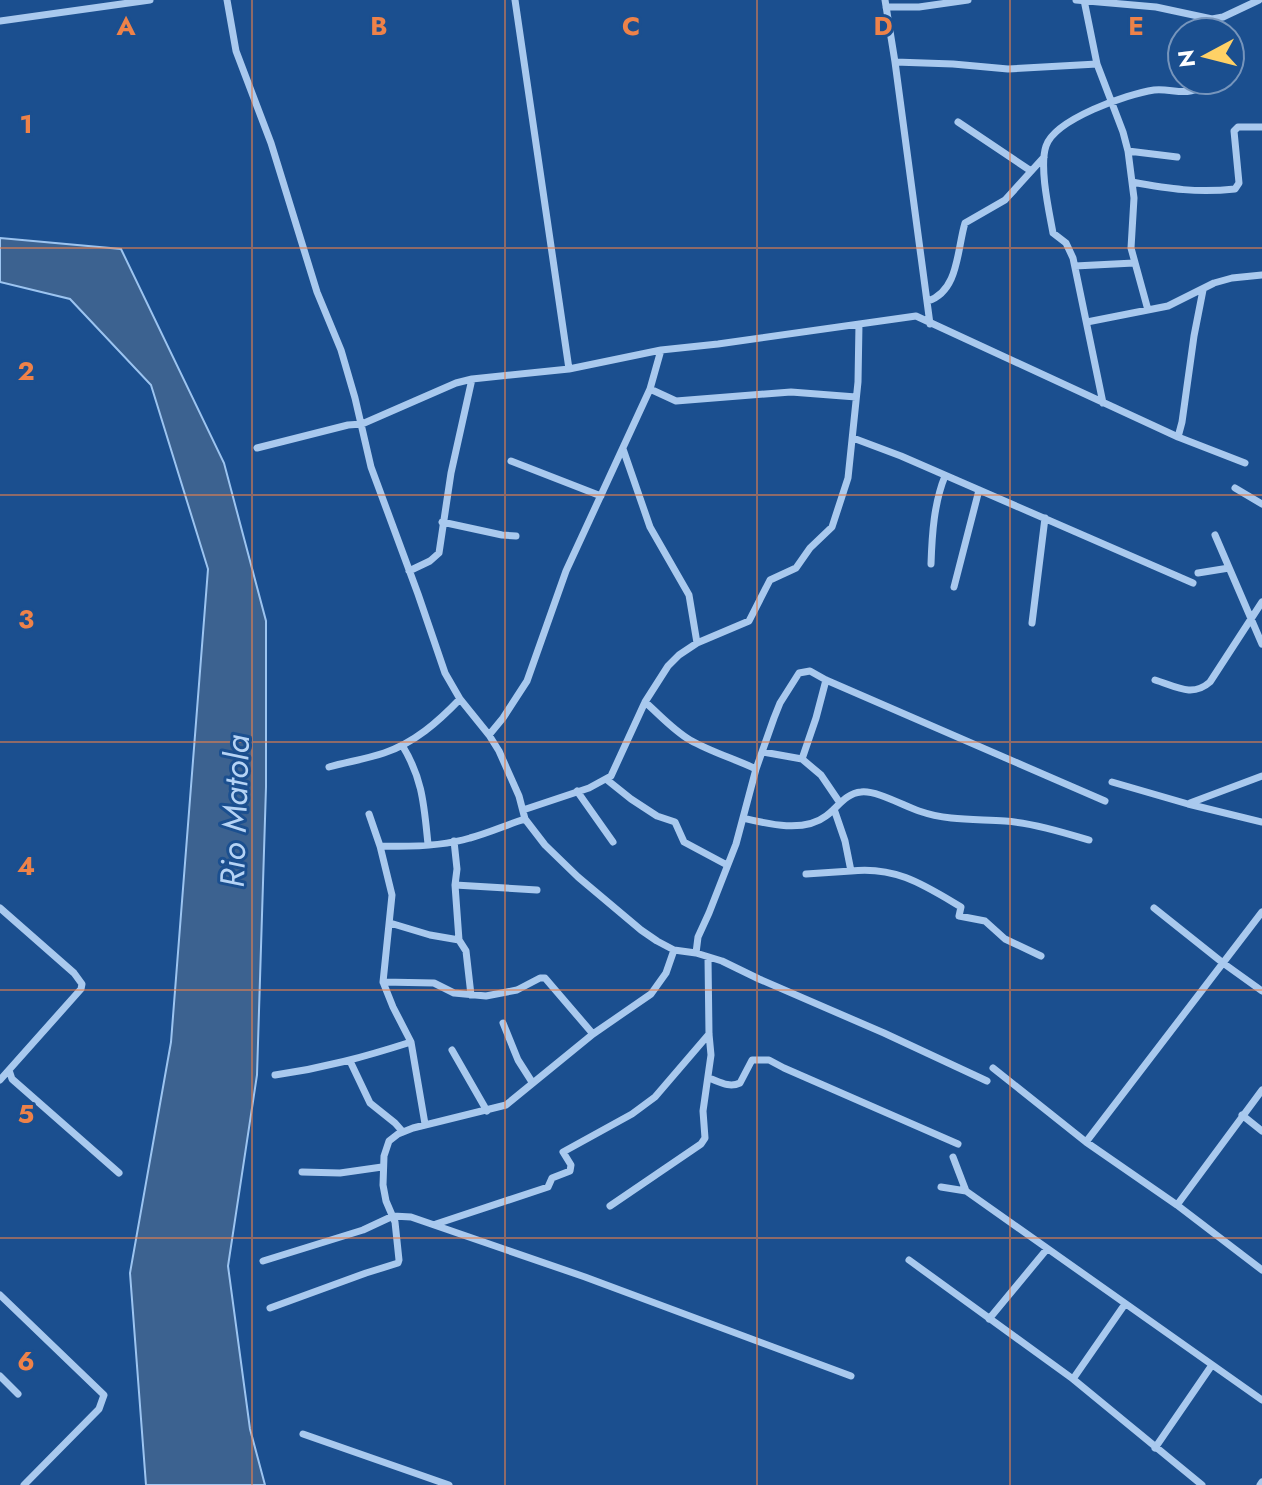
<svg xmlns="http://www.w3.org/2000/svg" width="1262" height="1485" viewBox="0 0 1262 1485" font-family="Jost,sans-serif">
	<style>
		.water { fill: #3c6290; stroke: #9cc4f0; stroke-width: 2 }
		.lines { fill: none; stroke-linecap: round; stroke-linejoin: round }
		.minor { stroke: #a9c9ee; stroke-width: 7 }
		.grid { fill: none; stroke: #ee8249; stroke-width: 2; stroke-opacity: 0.55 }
		.labels { text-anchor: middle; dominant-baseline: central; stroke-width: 6; stroke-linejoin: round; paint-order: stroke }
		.water-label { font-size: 34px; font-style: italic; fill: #b5d3f5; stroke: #1b4f8f }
		.grid-label { font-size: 26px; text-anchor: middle; font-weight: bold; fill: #ee8249; stroke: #1b4f8f; stroke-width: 6; stroke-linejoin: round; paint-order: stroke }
	</style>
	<rect width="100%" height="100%" fill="#1b4f8f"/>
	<!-- water -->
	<path class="water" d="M0,238L121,249L224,463L266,621V787L257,1075L228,1266L250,1429L265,1485H146L130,1273L171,1042L208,569L151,385L70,299L0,282Z"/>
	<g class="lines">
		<!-- minor -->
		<path class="minor" d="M227,0L236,51L271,143L317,292L341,350L355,398L371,467L418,594L445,673L460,699L489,735L499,751L519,796L525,819L545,845L578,877L641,930L657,941L674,950L696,953L722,961L759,979L884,1033L987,1081
			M515,0L569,369
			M885,0L895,62L930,324
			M1076,0L1156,7L1212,19L1223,17L1259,0
			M1084,0L1097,64L1123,132L1128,151L1134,198L1131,248L1148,310
			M886,7H919L968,0
			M0,21L150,0
			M1205,32V18
			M895,62L953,64L1008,69L1097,64
			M958,122L1031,171
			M1128,151L1177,157
			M1132,182C1170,189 1197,193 1235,189L1239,183L1234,131L1238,127H1262
			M1075,266L1134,263
			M928,301C959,291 957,249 965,223L1005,200L1044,157
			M1087,322L1168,306L1214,283L1232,278L1262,275
			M650,389L676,401L791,392L856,397
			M1103,403L1073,258L1066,243L1053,233C1049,211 1039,167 1046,146C1055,119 1127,94 1154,90C1171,88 1187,97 1202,86L1204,80
			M1178,437L1182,422L1194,336L1203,290
			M853,438L901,456L1193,583
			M257,448L348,425L362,424L456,383L472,379L569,369L661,350L718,344L916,316L1178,437L1245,463
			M623,449L650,527L689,595L697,643
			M511,461L601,496
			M1235,488L1262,504
			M442,522L502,535L516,536
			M1215,535L1262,644
			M931,564C932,534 934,503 945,476
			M409,571L430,561L439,553L451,473L472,379
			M1198,573L1229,568
			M954,587L979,490
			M1032,623L1045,518
			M1155,680C1175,686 1192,698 1210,682L1262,602
			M645,702C660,715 673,730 690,740C711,752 735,759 756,769
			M489,735L503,718L527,681L566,571L650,389L661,350
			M402,745C423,779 424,806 428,844
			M763,752L802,759L821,775L840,803
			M802,759L816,718L826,680
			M329,767C347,762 366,759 384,753C414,743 438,722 460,699
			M606,779L631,799L657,816L675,822L684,842L727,865
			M1112,782L1188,804L1262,822
			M577,791L613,842
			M1190,803L1262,776
			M523,810L589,788L611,776L645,702L668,666L679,655L697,643L749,621L770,580L796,568L810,548L832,527L848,478L858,382L859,324
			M369,814L380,846L392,895L383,982L393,1007L411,1042L425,1124
			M743,818C768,824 804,833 826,816C837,808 846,793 861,792C876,790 904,806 919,811C948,821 975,819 1005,821C1032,823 1062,832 1089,840
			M454,841L457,869L455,885L459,940L466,951L471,995
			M380,846C408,847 443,846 470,838C489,833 506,825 525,819
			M851,871C896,866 924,885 961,907L959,916L985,921L1005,939L1041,956
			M806,874L851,871L845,841L834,809
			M455,885L537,890
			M0,908L74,973L82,984L81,989L0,1080
			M1154,908L1223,963L1262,991
			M390,923L430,935L459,940
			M696,953L698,937L709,913L736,844L756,769L774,718L780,703L799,673L810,671L826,680L1105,801
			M383,982L434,983L454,993L486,996L517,990L540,978H545L593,1034
			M503,1023L518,1060L532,1082
			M452,1050L487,1111
			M350,1061L370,1103L395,1123L403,1132
			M993,1068L1086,1142L1177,1205L1262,1270
			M9,1070L12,1079L119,1173
			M275,1075C324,1068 364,1057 411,1042
			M709,1078C720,1082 729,1088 740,1083L752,1060H769L784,1068L958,1144
			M1242,1115L1262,1131
			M1086,1142L1262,912
			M953,1157L966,1191
			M302,1172L340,1173L382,1167
			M941,1187L966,1191L1262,1400
			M1177,1205L1262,1090
			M610,1206L701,1144L705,1138L703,1111L711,1055L709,1034L708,958
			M436,1224L548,1187L552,1178L570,1171L571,1165L563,1152L632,1114L655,1097L709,1034
			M909,1260L1073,1379L1202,1485
			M263,1261L363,1230L393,1216L411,1217L585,1277L851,1376
			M0,1295L104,1395L99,1409L24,1485
			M270,1308L366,1273L398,1263L399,1260L395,1222L386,1201L383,1185L384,1156L389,1141L398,1134L413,1128L506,1105L593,1034L651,994L666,973L674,950
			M989,1319L1047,1249
			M0,1376L18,1394
			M1073,1379L1125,1304
			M303,1434L449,1485
			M1155,1448L1212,1365
			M1260,1485L1262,1482"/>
	</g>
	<!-- grid -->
	<path class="grid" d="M252,0V1485M505,0V1485M757,0V1485M1010,0V1485M0,248H1262M0,495H1262M0,742H1262M0,990H1262M0,1238H1262"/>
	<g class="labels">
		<!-- water labels -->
		<g class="water-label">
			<text transform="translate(235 811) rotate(-88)">Rio Matola</text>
		</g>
	</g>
	<g class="grid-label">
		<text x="126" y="35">A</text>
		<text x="379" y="35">B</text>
		<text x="631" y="35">C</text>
		<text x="883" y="35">D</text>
		<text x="1136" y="35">E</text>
		<text x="26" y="133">1</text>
		<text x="26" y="380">2</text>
		<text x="26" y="628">3</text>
		<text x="26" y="875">4</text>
		<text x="26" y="1123">5</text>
		<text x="26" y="1370">6</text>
	</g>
	<!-- north arrow -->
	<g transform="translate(1206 56) rotate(263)"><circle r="38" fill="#1b4f8f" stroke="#7695bc" stroke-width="2"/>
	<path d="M0-6L14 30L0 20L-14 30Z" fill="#ffd166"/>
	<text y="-12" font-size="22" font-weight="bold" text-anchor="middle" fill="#ffffff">N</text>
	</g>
</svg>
